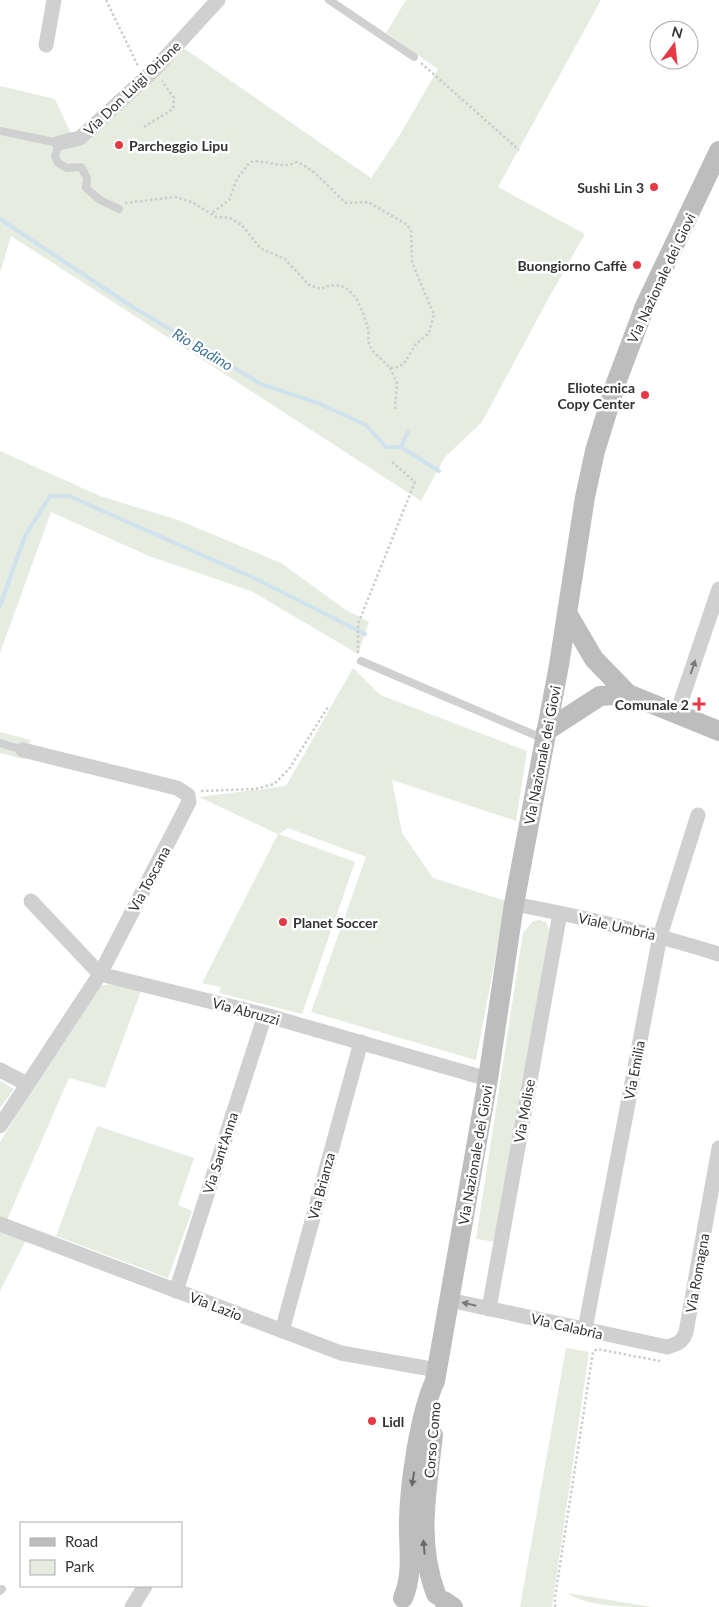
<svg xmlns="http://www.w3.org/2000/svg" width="719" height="1607" viewBox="0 0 719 1607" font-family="Lato,sans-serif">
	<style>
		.green { fill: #e6ecdf }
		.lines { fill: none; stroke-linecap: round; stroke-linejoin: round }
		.stream { stroke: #cfe2ee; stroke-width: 4 }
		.path { stroke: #cdcdcd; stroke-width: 2.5; stroke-dasharray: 2.5 2.5; stroke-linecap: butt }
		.lane { stroke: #d0d0d0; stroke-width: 8 }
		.street { stroke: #d0d0d0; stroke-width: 15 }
		.secondary { stroke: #bdbdbd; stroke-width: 20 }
		.oneway { fill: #7a7a7a }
		.oneway2 { fill: #6a6a6a }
		.poi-dot { fill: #e63946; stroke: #fff; stroke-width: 2 }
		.labels { text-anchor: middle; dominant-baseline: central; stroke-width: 5; stroke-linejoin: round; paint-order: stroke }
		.street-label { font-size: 14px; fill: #333; stroke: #fff }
		.poi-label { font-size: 14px; font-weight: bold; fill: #333; stroke: #fff; text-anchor: end }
		.water-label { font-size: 15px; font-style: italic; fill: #3f7597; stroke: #fff }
	</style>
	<rect width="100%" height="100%" fill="#fff"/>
	<!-- green -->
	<path class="green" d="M406,0H601L498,187L585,234L547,301L482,422L445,457L421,501L11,236L0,273V86L55,99L75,142L182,47L371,178L401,133L438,69L386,33Z
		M0,451L100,496L178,520L281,563L346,610L369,622L358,654L251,591L149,556L51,512L0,653Z
		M353,668L380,695L527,751L516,821L392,780L402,833L433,878L506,901L476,1060L311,1012L366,857L288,828L279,834L355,862L302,1014L219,993L221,987L202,983L278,834L199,797L286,786Z
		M0,732L31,740L23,759L0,753Z
		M540,920L546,922L549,930L496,1242L476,1239L523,933L533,921Z
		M111,984L141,991L105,1088L69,1078L6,1222L0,1220V1142L81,1009L100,986Z
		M0,1081L14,1089L0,1108Z
		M97,1126L194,1158L178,1205L192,1211L168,1278L56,1236Z
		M0,1229L26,1240L0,1291Z
		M566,1348L589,1352L552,1607H520Z
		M567,1593L652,1607C626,1607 589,1607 567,1593Z"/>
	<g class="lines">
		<!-- stream -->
		<path class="stream" d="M0,219L131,306L261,384L318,403L366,425L386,447H401L408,432
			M401,447L439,471
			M0,606L25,536L50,496H69L254,578L365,634"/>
		<!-- path -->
		<path class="path" d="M106,0L138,66
			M421,63L519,150
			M144,127L173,109L174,98L162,81
			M125,203L175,197L192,202L216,217L230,218L242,225L260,248L285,259L309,285L321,289C350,274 362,306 368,329C369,335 367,343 371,348C375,355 385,362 390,368L399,367L405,362L415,345L429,333L434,315L412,262L411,230L406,224L368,202L346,203C330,189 316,170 297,162C281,170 267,159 250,162L237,179L229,200L212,213
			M390,368L397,383L395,409
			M358,653V624L415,482L392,462
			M201,791L255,789L274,784L289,769L328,707
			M555,1607V1597L593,1352L597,1349L660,1361"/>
		<!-- lane -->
		<path class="lane" d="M329,0L414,57
			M0,131L59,143L55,156L58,163L67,168L81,167L87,178L86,188L100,200L119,209
			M361,661L544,739
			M0,743L23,750
			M0,1591L2,1589"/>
		<!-- street -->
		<path class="street" d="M46,45L54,0
			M59,143L80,138L154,70L218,0
			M677,713L719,589
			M31,901L100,974L265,1015L488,1079
			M514,904C584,917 651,933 719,954
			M0,1070L27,1084
			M0,1126L100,974L189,802L188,795L177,788L23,750
			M0,1224L341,1353L437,1370
			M176,1291L265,1015
			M449,1300L667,1347C677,1344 683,1342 686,1332L719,1148
			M489,1309L560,913
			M585,1329L660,936L698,815
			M282,1331L361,1042
			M132,1607L145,1586"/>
		<!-- secondary -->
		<path class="secondary" d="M567,613L594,659L628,694L719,731
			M546,731L600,696L628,694
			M433,1435C427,1489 416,1542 436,1594
			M403,1598C414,1573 408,1545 409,1519C410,1482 420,1413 435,1381L488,1079L514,904L559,665L585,497L595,451L616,383L645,306L719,151
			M444,1601L453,1607"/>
	</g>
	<!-- one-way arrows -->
	<defs><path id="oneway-solid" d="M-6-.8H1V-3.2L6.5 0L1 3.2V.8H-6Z" transform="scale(1.25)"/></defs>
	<g class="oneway">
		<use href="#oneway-solid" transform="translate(693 667) rotate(-71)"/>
		<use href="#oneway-solid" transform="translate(469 1304) rotate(-167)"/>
	</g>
	<g class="oneway2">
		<use href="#oneway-solid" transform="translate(413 1479) rotate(99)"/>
		<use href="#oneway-solid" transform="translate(424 1547) rotate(-95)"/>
	</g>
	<!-- markers -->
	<g class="poi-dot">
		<circle cx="119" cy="145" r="5"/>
		<circle cx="654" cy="187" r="5"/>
		<circle cx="637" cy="265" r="5"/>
		<circle cx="645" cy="395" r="5"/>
		<path d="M696.5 696.5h5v5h5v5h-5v5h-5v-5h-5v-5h5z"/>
		<circle cx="283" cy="922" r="5"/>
		<circle cx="372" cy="1421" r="5"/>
	</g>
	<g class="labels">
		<!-- street labels -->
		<g class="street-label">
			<text transform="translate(132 88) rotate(-44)">Via Don Luigi Orione</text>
			<text transform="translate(661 278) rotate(-65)">Via Nazionale dei Giovi</text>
			<text transform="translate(542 755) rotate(-79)">Via Nazionale dei Giovi</text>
			<text transform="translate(149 879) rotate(-62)">Via Toscana</text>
			<text transform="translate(617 926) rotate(13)">Viale Umbria</text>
			<text transform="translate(246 1011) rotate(15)">Via Abruzzi</text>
			<text transform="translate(634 1070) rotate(-79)">Via Emilia</text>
			<text transform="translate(524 1111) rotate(-80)">Via Molise</text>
			<text transform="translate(220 1153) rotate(-72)">Via Sant'Anna</text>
			<text transform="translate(475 1155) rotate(-80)">Via Nazionale dei Giovi</text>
			<text transform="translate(321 1186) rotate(-75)">Via Brianza</text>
			<text transform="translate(697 1273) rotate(-80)">Via Romagna</text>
			<text transform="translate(216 1306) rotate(21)">Via Lazio</text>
			<text transform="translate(567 1326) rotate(13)">Via Calabria</text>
			<text transform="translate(432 1440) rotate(-85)">Corso Como</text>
		</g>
		<!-- poi labels -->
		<g class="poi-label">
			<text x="129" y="145" text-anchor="start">Parcheggio Lipu</text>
			<text x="644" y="187">Sushi Lin 3</text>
			<text x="627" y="265">Buongiorno Caffè</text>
			<text x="635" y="387">Eliotecnica<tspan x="635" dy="16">Copy Center</tspan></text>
			<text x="689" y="704">Comunale 2</text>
			<text x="293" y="922" text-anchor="start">Planet Soccer</text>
			<text x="382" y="1421" text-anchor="start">Lidl</text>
		</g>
		<!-- water labels -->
		<g class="water-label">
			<text transform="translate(203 349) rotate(31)">Rio Badino</text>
		</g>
	</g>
	<!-- legend -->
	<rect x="20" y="1522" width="162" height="65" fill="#ffffff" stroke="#adadad"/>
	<rect x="30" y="1538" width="25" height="8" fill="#bdbdbd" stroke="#adadad"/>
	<text x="65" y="1547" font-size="15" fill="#333333">Road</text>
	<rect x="30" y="1560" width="25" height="15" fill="#e6ecdf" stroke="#adadad"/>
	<text x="65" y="1572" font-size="15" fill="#333333">Park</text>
	<!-- north arrow -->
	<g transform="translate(674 45) rotate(15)"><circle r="24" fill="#ffffff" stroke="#adadad"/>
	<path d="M0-4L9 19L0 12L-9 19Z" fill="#e63946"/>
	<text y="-8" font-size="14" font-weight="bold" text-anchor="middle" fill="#333333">N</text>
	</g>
</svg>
